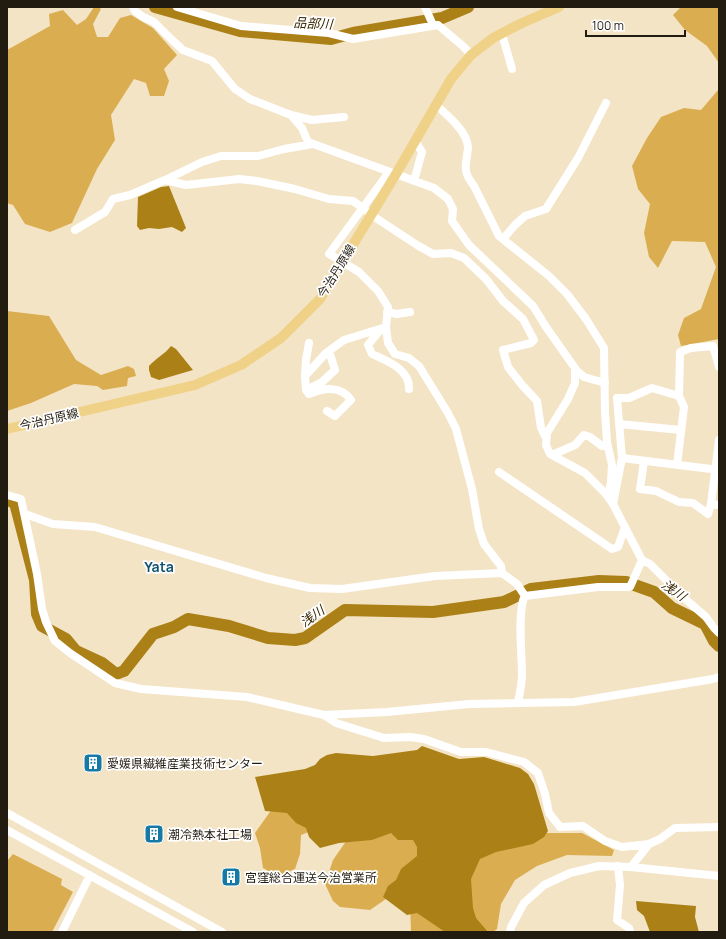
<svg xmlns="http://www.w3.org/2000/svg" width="726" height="939" viewBox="0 0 726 939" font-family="Manrope,'Noto Sans JP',sans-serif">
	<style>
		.forest { fill: #daae50 }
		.water { fill: #ab8117 }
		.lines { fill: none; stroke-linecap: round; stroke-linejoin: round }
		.river { stroke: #ab8117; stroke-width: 12 }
		.minor { stroke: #fff; stroke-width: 8 }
		.major { stroke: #f0d188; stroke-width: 10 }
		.labels { text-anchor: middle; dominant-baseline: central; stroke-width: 3.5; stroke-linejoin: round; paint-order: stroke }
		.street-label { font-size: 12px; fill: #211b10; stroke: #fff }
		.poi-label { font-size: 12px; fill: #211b10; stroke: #fff; text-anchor: start }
		.water-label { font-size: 13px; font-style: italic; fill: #382600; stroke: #fff }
		.quarter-label { font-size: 14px; font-weight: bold; fill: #105371; stroke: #fff }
	</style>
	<rect width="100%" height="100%" fill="#f4e4c6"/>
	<!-- forest -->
	<path class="forest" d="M94,7H99L101,9L93,24L97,37H108L120,18L131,15L153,28L177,55L164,69L169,81L164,96H150L146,83L134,79L111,115L115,140L97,169L72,223L50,232L25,224L13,205L7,203V50L50,26L49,14L63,10L77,25L86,19Z
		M681,7H719V63L707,46L685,30L673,15Z
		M719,86V339L681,346L678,335L684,318L701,309L716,267L705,242L672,241L658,268L649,257L644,233L650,204L638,189L632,166L647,138L661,117L684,108L701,110L718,90Z
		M7,311L49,316L76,360L101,375L128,366L134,369L136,376L128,378L127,386L103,390L97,386L74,384L31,403L7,411Z
		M277,802L473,848L522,833H582L614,850L612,856L567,855L537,866L515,880L501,904L497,929L493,932H411L410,901L396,892L370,910L340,907L333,901L325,884L333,860L351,834L316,829L301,835L300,854L295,869L278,876L263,868L260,848L255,833Z
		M13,854L62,879L61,885L73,892L52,932H7V861Z"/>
	<!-- water -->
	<path class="water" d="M169,186L186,228L182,232L172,227L159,229L149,228L140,230L137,226L138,197L161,187Z
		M171,346L176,349L193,370L159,380L151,377L149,370V366C156,358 165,354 171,346Z
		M422,746L459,759L484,757L520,768L528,774L534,784L548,831L544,837L533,844L496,852L480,859L471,879L473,908L476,918L488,932H445L417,913L407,915L383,897L388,886L396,880L401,869L417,856V847L413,840H398L391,833L372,840L339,843L320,848L309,837L306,828L296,823L287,813L265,811L255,777L305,769L315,765L320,759L327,755L336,753L373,756L417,750Z
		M636,901L696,906L695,917L699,932H650L644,916L637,910Z"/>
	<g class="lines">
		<!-- river -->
		<path class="river" d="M155,7L240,31L331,39L353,33L442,18L468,7
			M7,500L15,503L35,580L37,614L42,626L66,639L76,651L102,663L116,674L124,671L153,634L174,627L188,619L229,626L268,638L295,640L305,638L345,610L433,612L504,602L531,589L599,581L626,582L654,592L672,608L705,624L714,641L719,646"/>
		<!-- minor -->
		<path class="minor" d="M133,7L135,11L143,17L154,22L170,38L183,50L212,61L235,89L250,99L291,115L302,128L308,142L434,188L448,199L453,209L452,221L469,245L533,306L546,327L575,368V383L568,399L547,433L546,445L550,454L585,473L605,493L613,504L642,560L650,564L683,597L706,617L714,628L719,633
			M177,7L241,26L329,33L353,39L438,25L464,47L471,55
			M425,7L433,25
			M502,34L512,69
			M436,105C447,115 467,131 468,147C468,150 467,154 467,156C464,169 466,176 474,186L499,236L549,276L567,294L586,319L604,348L605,412L607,442L612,465L611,482L608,496
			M291,115L312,120L344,117
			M165,180L202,162L221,156H258L284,149L313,144
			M414,181L422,152L415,141
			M376,218L417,245L433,254L451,253L464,258L486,279L503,301L523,319L534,340L531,343L503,350L508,367L522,385L537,401L541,428L546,438
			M75,230L105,212L113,199L130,195L165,180L186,185L239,179L257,181L295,189L329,199L353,201L367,211
			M503,239L515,225L525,216L546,209L578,158L606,103
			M336,258L329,254L389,172
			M349,266L359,272L378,291L388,307L386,327L388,343L395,354L409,358L419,366L448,413L456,429L472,489L479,529L484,544L501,566L502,573
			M387,312L397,314L410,312
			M381,329L368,345L372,354C387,361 410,369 409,389
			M576,370L584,377L605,383
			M305,376L306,360L309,343
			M308,389L322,382L335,370L329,351
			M327,411L335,416L351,400C341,385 323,388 309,394L306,390L305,376L326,353L344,340L386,327
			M619,424L681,430
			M719,440L711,504L719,505
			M552,455L575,445L584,435L590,437L602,446L607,444
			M622,458L719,470
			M644,461L640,489L656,491L679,502L693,503L708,514L711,504
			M677,465L684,407L679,396L680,352L691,348L713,346L719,367
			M499,472L612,549L618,547L625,527
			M7,495L21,499L37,574L42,609L46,622L55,641L70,653L115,683L141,689L247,697L324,715L387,712L469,704L574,702L713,679L719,677
			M613,504L622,458L617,398H629L652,388L679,396
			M25,514L53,524L95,527L266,578L310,588L342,589L435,576L502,573L517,584L525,596
			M518,702C520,693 522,684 522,674C522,658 517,608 525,596L598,587H630L642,560
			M324,715L336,723L384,738L410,737L424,739L461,752H486L524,762L538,773L545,794L549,813L560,827L583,826L605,841L622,847L649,844L660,839L675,828L719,827
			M7,813L222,932
			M7,830L193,932
			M618,866L620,885L617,920L629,928L630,932
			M631,867L649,844
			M62,932L90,875
			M510,932L511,927L524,903L544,885L570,873L599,866L631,867L719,876"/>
		<!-- major -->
		<path class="major" d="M7,429L195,385L241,365L281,338L320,299L396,174L451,79L471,55L493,38L522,23L559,7"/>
	</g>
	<!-- icons -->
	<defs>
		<symbol id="building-square" viewBox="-11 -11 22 22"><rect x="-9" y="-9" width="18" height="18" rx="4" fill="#1479a5" stroke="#fff"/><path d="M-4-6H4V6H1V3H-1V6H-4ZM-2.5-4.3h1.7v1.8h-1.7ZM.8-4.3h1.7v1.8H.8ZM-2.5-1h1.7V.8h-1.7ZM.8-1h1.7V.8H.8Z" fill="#fff"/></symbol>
	</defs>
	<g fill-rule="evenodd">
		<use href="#building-square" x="82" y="752" width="22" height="22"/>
		<use href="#building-square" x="143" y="823" width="22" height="22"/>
		<use href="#building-square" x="220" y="866" width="22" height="22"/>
	</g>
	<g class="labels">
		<!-- street labels -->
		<g class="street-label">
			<text transform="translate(336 271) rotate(-58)">今治丹原線</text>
			<text transform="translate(49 419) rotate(-13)">今治丹原線</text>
		</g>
		<!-- poi labels -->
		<g class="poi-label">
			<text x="107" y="763">愛媛県繊維産業技術センター</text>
			<text x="168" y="834">潮冷熱本社工場</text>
			<text x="245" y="877">宮窪総合運送今治営業所</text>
		</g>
		<!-- water labels -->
		<g class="water-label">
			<text transform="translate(313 23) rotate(3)">品部川</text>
			<text transform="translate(674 590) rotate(35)">浅川</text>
			<text transform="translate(312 616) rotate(-35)">浅川</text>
		</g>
		<!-- quarter labels -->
		<g class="quarter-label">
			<text x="159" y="566">Yata</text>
		</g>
	</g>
	<!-- border -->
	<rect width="726" height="939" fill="none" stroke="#211b10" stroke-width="16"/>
	<!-- scale -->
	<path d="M586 30v6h99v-6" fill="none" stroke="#211b10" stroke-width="2"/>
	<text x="592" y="30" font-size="12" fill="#211b10" stroke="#ffffff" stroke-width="3" paint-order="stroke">100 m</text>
</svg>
